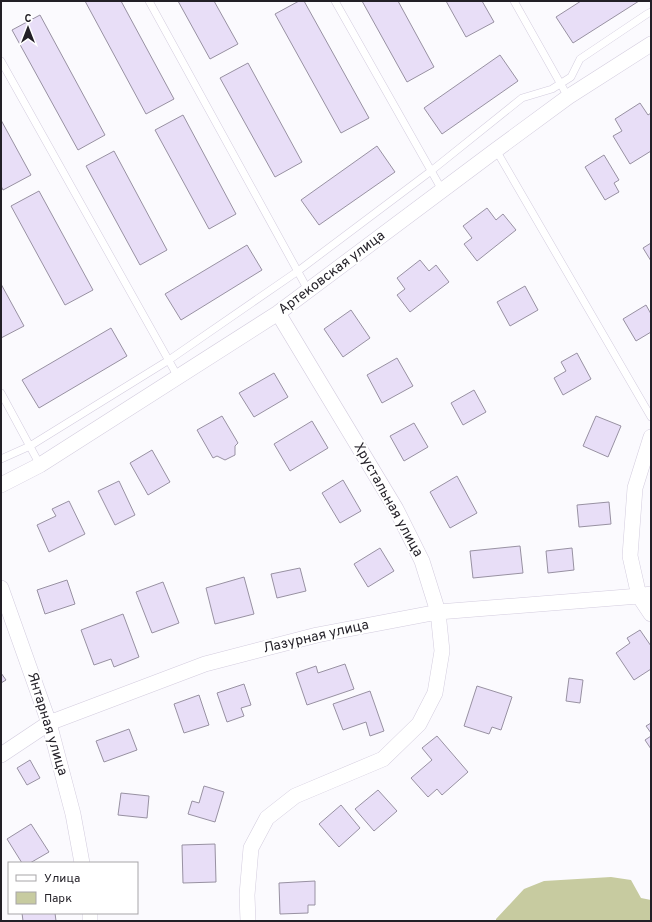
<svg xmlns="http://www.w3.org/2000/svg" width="652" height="922" viewBox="0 0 652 922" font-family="Overpass,sans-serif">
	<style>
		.green { fill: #c7cba0 }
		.building { fill: #e8def7; stroke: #9891a2 }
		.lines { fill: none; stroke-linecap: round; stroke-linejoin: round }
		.service-casing { stroke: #d3ccde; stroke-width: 8 }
		.minor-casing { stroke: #d3ccde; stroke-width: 16 }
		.service { stroke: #fff; stroke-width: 7 }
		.minor { stroke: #fff; stroke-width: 15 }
		.labels { text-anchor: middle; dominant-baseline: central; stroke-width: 4; stroke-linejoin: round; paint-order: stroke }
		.street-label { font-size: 14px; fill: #221f26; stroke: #fff }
	</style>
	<rect width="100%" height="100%" fill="#fbfafe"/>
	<!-- green -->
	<path class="green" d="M611,877L631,880L641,898L651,900V921H496V919L524,889L544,881Z"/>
	<!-- building -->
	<path class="building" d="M85,1H121L174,99L146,114Z
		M178,1H214L238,44L210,59Z
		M299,1H304L369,118L341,133L275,14Z
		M362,1H398L434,67L407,82Z
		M446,1H482L494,22L466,37Z
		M581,1H639L573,43L556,17Z
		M40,15L105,135L78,150L12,30Z
		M500,55L518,81L442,134L424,108Z
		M248,63L302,162L275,177L220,78Z
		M640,103L648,115L651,113V151L630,164L613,136L622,131L615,119Z
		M183,115L236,214L209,229L155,130Z
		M1,120L31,175L3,190L1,186Z
		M377,146L395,172L319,225L301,200Z
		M114,151L167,250L140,265L86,166Z
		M604,155L619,180L614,183L619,192L605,200L585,167Z
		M39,191L93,290L65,305L11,206Z
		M487,208L496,220L503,214L516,230L477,261L464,244L472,238L463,226Z
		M651,243V261L643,248Z
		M247,245L262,270L181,320L165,294Z
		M420,260L429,271L436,265L449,282L410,312L397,295L405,289L397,278Z
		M1,284L24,326L1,338Z
		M525,286L538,310L510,326L497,302Z
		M646,305L651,314V332L636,341L623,319Z
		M351,310L370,338L343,357L324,329Z
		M111,328L127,356L39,408L22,380Z
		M577,353L591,379L563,395L554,378L566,371L561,362Z
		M397,358L413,386L382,403L367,375Z
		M274,373L288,397L254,417L239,393Z
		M474,390L486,412L463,425L451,403Z
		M222,416L238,443L235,446V455L225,460L217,456L213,458L197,430Z
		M596,416L621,426L608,457L583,446Z
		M312,421L328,448L290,471L274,444Z
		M414,423L428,447L404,461L390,436Z
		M152,450L170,482L148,495L130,463Z
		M457,476L477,513L450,528L430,492Z
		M343,480L361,511L340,523L322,493Z
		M119,481L135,515L115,525L98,491Z
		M69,501L85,534L49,552L37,525L56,516L52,509Z
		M609,502L611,524L579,527L577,505Z
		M520,546L523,573L473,578L470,551Z
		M380,548L394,571L368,587L354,564Z
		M572,548L574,570L548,573L546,551Z
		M300,568L306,591L277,598L271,574Z
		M244,577L254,614L215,624L206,588Z
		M67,580L75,604L45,614L37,590Z
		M163,582L179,623L152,633L136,592Z
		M123,614L139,657L114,667L111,659L94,665L81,630Z
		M640,630L651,646V669L634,680L616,653L630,643L627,638Z
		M345,664L354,689L307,705L296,673L316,666L318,673Z
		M1,673L6,680L1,683Z
		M569,678L583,680L580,703L566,701Z
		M244,684L251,705L241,708L244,716L227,722L217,693Z
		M477,686L512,697L501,730L492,727L489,734L464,726Z
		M370,691L384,731L370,736L366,722L343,730L333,704Z
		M199,695L209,725L184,733L174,704Z
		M651,723V733L646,726Z
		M129,729L137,750L104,762L96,741Z
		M437,736L468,772L442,795L437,789L428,797L411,778L432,760L422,748Z
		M651,736V749L645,740Z
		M30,760L40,778L27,785L17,768Z
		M204,786L224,792L215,822L188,814L192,801L199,803Z
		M378,790L397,811L374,831L355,809Z
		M121,793L149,796L147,818L118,815Z
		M341,805L360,828L339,847L319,824Z
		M31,824L49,852L30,863H22L7,839Z
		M215,844L216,882L183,883L182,845Z
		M315,881V905H308V913L280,914L279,883Z
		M22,913H55L56,921H23Z"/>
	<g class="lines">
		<defs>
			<path id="service" d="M149,1L308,290
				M335,1L442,190
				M514,1L568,97
				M1,61L178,377
				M496,150L651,417
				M1,393L40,465
				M1,459L30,446L169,360L298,271L431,171L522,98L552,89L571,77L580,59L647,14L651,12"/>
			<path id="minor" d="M651,437L635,488L630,556L639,596L651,614
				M1,485L40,465L278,313L496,150L568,97L651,44
				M1,588L49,723L73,814L82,863
				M1,755L49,723L205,664L317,635L438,612L639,596L651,594
				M90,913V921
				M248,921L247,895L251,848L267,818L295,796L383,759L419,724L435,693L442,651L438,612L422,561L396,509L278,313"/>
		</defs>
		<!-- service casing -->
		<use href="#service" class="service-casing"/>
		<!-- minor casing -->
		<use href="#minor" class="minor-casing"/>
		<!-- service -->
		<use href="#service" class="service"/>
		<!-- minor -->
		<use href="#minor" class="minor"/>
	</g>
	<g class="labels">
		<!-- street labels -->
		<g class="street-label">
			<text transform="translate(332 273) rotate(-37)">Артековская улица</text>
			<text transform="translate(388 500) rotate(61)">Хрустальная улица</text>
			<text transform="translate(316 637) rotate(-13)">Лазурная улица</text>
			<text transform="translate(47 724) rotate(73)">Янтарная улица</text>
		</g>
	</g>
	<!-- border -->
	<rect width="652" height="922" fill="none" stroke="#221f26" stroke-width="4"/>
	<!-- legend -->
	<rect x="8" y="862" width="130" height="52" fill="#ffffff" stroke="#a7a5a8"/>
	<rect x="16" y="875" width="20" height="6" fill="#ffffff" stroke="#a7a5a8"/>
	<text x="44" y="882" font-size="12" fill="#221f26">Улица</text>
	<rect x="16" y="892" width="20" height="12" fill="#c7cba0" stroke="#a7a5a8"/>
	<text x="44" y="902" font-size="12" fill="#221f26">Парк</text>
	<!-- north arrow -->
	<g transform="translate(28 28)" stroke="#ffffff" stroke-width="3" paint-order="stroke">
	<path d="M0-3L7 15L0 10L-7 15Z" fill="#221f26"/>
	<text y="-6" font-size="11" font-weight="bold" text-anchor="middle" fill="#221f26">С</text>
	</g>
</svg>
